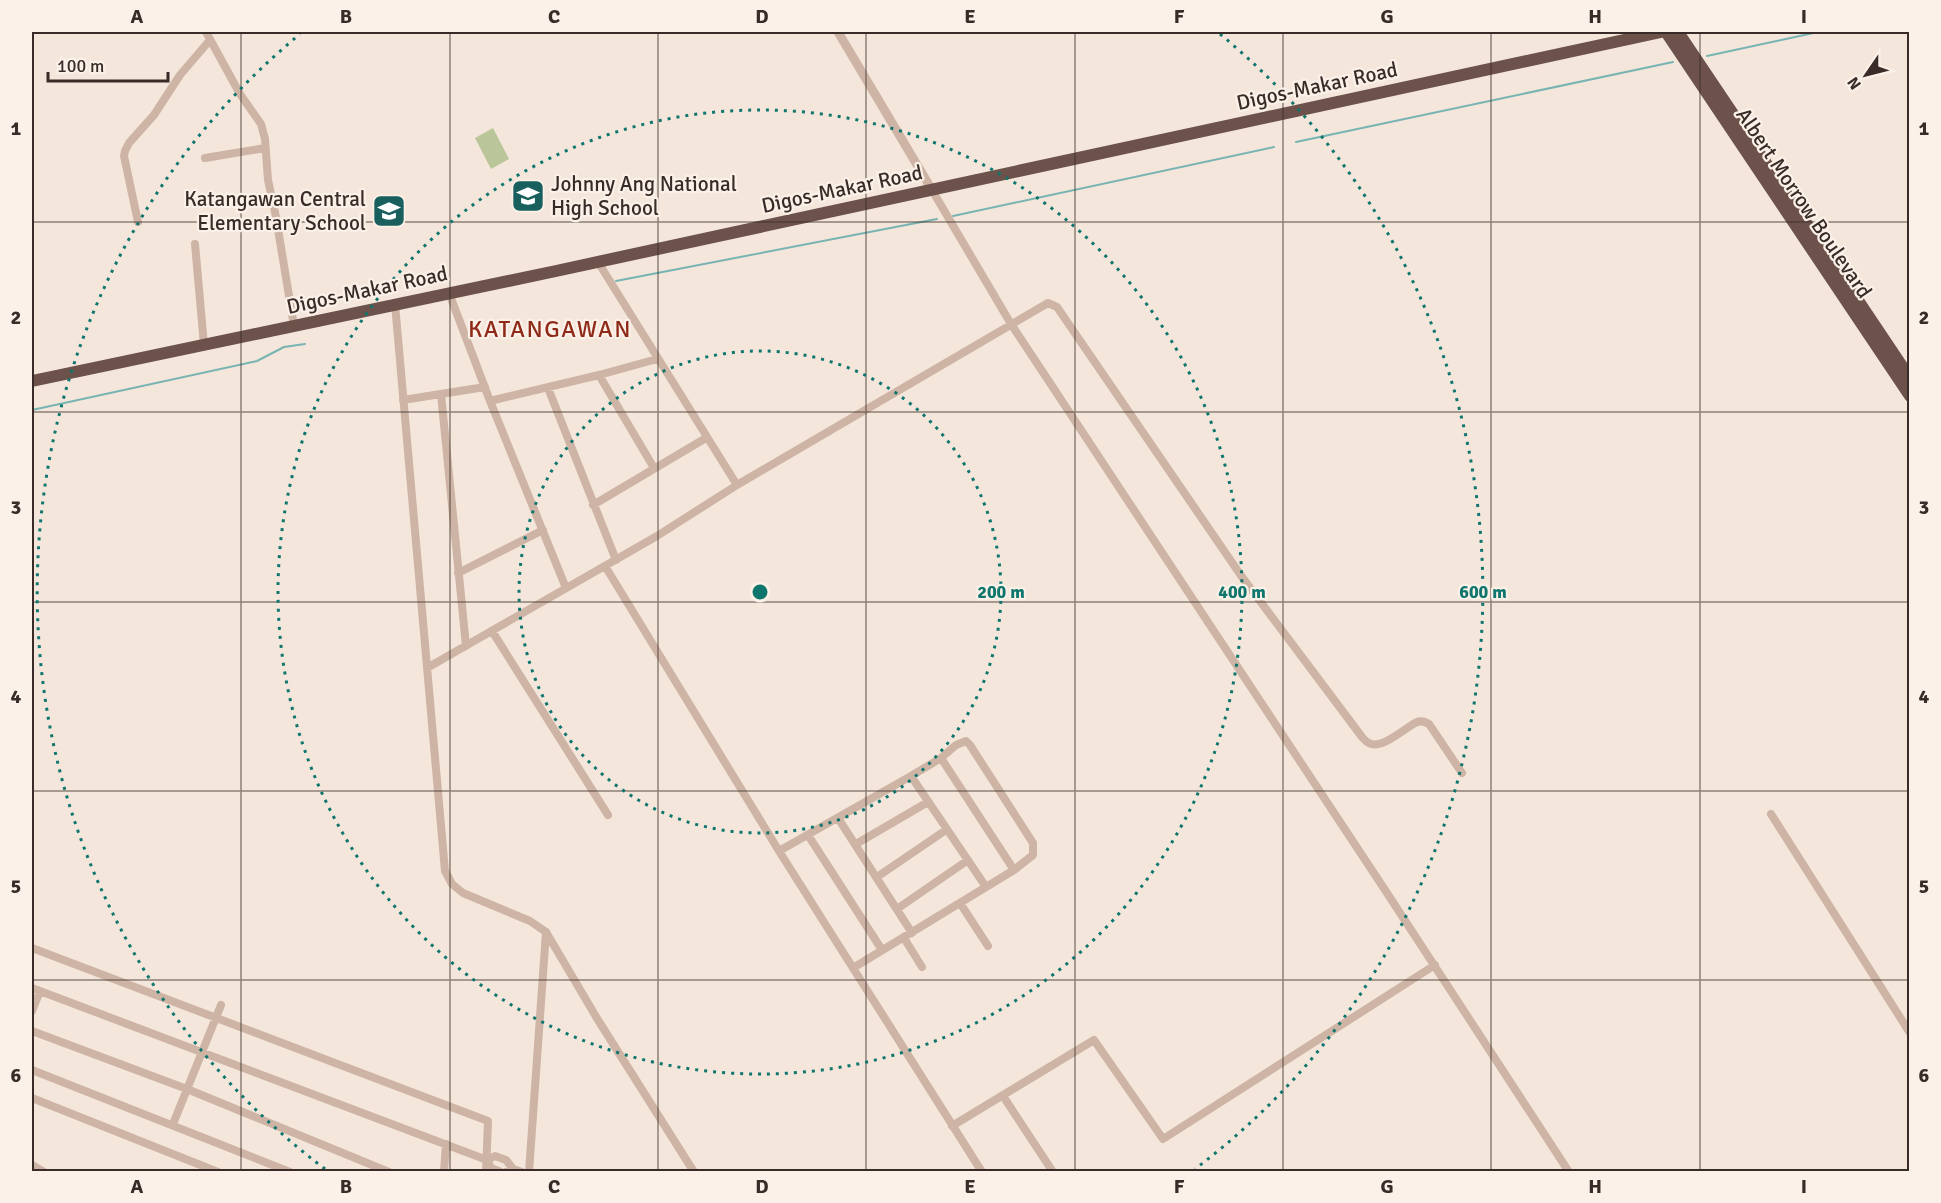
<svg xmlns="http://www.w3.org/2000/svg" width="1941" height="1203" viewBox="0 0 1941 1203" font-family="Signika,sans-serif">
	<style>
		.pitch { fill: #bac599 }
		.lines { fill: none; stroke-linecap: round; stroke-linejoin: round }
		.stream { stroke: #77b4b2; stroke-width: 2 }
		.minor { stroke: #ceb4a5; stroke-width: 8 }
		.tertiary { stroke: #ceb4a5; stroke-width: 9 }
		.trunk { stroke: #6c524a; stroke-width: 12 }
		.grid { fill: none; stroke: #392b27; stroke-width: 1.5; stroke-opacity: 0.55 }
		.ring { fill: none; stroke: #0f766e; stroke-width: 3; stroke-dasharray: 3 6 }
		.labels { text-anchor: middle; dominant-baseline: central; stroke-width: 4.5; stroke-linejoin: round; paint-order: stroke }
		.street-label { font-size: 21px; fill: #392b27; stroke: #fbf1e8 }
		.poi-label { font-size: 21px; fill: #392b27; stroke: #fbf1e8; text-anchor: start }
		.quarter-label { font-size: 24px; letter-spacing: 1.5px; fill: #902a18; stroke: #fbf1e8 }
		.centre { fill: #0f766e; stroke: #fbf1e8; stroke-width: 3 }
		.ring-label { font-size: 18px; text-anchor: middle; font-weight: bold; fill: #0f766e; stroke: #fbf1e8; stroke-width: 4.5; stroke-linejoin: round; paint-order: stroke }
		.neatline { fill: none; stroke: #392b27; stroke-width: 2 }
		.grid-label { font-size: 20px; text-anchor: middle; font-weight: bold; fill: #392b27 }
	</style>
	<rect width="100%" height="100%" fill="#f4e6db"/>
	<!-- pitch -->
	<path class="pitch" d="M493,128L509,159L491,169L475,138Z"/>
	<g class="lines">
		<!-- stream -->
		<path class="stream" d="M1707,56L1818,32
			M1296,142L1673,62
			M953,216L1274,147
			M616,281L937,219
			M32,410L257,361L284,347L305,344"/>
		<!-- minor -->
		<path class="minor" d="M206,32L240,94L261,124L265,139L268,180L276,217L294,326
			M205,158L265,148
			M932,190L1011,324L1387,893L1569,1172
			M138,222L124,156L125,151L129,143L154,115L180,75L210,40
			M195,244L204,345
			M598,262L737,485
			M449,293L490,401L566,588
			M395,304L445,871L452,884L463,893L530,921L546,932L598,1020L694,1172
			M599,375L654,468
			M548,388L616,560
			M441,394L466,646
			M403,400L485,387
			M490,401L599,375L657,359
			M593,505L706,438
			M605,566L779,851L982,1172
			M458,573L543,530
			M492,631L608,815
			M427,668L657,536L737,485L1048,303L1057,307L1242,577L1362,737C1364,739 1366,742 1369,743C1381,750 1404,729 1415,723C1420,720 1424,721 1429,724L1462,773
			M941,758L1014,870
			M911,776L986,887
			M1771,814L1910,1033
			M838,818L912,933
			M808,835L882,950
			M856,844L928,802
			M779,851L911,776L941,758L956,745L966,741L970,745L1033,843V855L1014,870L853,968
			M877,877L946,830
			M960,903L988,946
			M897,909L968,860
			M904,938L922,967
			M32,948L488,1121L486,1172
			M32,988L487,1160L495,1156L506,1160L513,1169
			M32,1011L40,991
			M32,1031L187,1089L389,1172
			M32,1070L290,1172
			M1003,1096L1053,1172
			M32,1098L218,1172
			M173,1124L221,1005
			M952,1126L1094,1040L1163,1139L1435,965
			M488,1161L491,1168L501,1172
			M32,1165L44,1172
			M444,1172L446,1144
			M506,1172L513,1169L522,1172
			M529,1172L546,932"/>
		<!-- tertiary -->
		<path class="tertiary" d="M838,32L932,190"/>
		<!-- trunk -->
		<path class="trunk" d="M1666,32L1910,396
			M1678,32L1910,378
			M32,381L556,271L1661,32"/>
	</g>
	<!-- grid -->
	<path class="grid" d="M241,32V1172M450,32V1172M658,32V1172M866,32V1172M1075,32V1172M1283,32V1172M1491,32V1172M1700,32V1172M32,222H1910M32,412H1910M32,602H1910M32,791H1910M32,980H1910"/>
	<!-- distance rings -->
	<g class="ring">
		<circle cx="760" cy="592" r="241"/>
		<circle cx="760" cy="592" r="482"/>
		<path d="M325 1169A723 723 0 0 1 300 34M1220 34A723 723 0 0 1 1195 1169"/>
	</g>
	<!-- icons -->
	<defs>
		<symbol id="school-square" viewBox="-11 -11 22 22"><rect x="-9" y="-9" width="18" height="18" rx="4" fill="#185f5d" stroke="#fbf1e8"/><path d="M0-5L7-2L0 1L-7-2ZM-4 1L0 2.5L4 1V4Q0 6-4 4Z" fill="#fff"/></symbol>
	</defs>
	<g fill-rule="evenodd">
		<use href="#school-square" x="509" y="177" width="38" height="38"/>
		<use href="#school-square" x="370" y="192" width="38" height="38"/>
	</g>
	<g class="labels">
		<!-- street labels -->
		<g class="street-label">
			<text transform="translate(1317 86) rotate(-12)">Digos-Makar Road</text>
			<text transform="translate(842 189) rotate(-12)">Digos-Makar Road</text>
			<text transform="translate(1804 203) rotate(56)">Albert Morrow Boulevard</text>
			<text transform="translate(367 290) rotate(-12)">Digos-Makar Road</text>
		</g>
		<!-- poi labels -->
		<g class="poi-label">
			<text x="551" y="184">Johnny Ang National<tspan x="551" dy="24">High School</tspan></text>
			<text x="366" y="199" text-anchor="end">Katangawan Central<tspan x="366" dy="24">Elementary School</tspan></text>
		</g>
		<!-- quarter labels -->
		<g class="quarter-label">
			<text x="550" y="329">KATANGAWAN</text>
		</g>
	</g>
	<circle cx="760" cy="592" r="9" class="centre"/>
	<g class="ring-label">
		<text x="1001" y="598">200 m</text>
		<text x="1242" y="598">400 m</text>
		<text x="1483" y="598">600 m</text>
	</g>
	<!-- border -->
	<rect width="1941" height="1203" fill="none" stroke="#fbf1e8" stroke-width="66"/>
	<!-- north arrow -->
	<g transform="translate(1866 75) rotate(235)" stroke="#fbf1e8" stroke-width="4.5" paint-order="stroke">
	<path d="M0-4.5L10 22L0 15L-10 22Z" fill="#392b27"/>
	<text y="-9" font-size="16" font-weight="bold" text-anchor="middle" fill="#392b27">N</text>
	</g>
	<!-- scale -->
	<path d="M48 72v9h120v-9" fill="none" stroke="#392b27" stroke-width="3"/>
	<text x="57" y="72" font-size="18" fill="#392b27" stroke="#fbf1e8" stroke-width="4.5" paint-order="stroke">100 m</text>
	<rect x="33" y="33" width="1875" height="1137" class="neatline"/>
	<g class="grid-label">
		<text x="137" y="23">A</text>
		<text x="346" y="23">B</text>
		<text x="554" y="23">C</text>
		<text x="762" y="23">D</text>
		<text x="970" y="23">E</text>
		<text x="1179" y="23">F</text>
		<text x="1387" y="23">G</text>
		<text x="1595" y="23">H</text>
		<text x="1804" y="23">I</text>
		<text x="16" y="135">1</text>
		<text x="1924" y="135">1</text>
		<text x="16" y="324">2</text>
		<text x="1924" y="324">2</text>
		<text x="16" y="514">3</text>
		<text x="1924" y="514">3</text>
		<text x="16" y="703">4</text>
		<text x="1924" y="703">4</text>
		<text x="16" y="893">5</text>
		<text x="1924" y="893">5</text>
		<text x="16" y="1082">6</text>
		<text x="1924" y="1082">6</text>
		<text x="137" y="1193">A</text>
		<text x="346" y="1193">B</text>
		<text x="554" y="1193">C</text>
		<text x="762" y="1193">D</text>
		<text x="970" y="1193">E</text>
		<text x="1179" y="1193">F</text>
		<text x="1387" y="1193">G</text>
		<text x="1595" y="1193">H</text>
		<text x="1804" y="1193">I</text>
	</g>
</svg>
